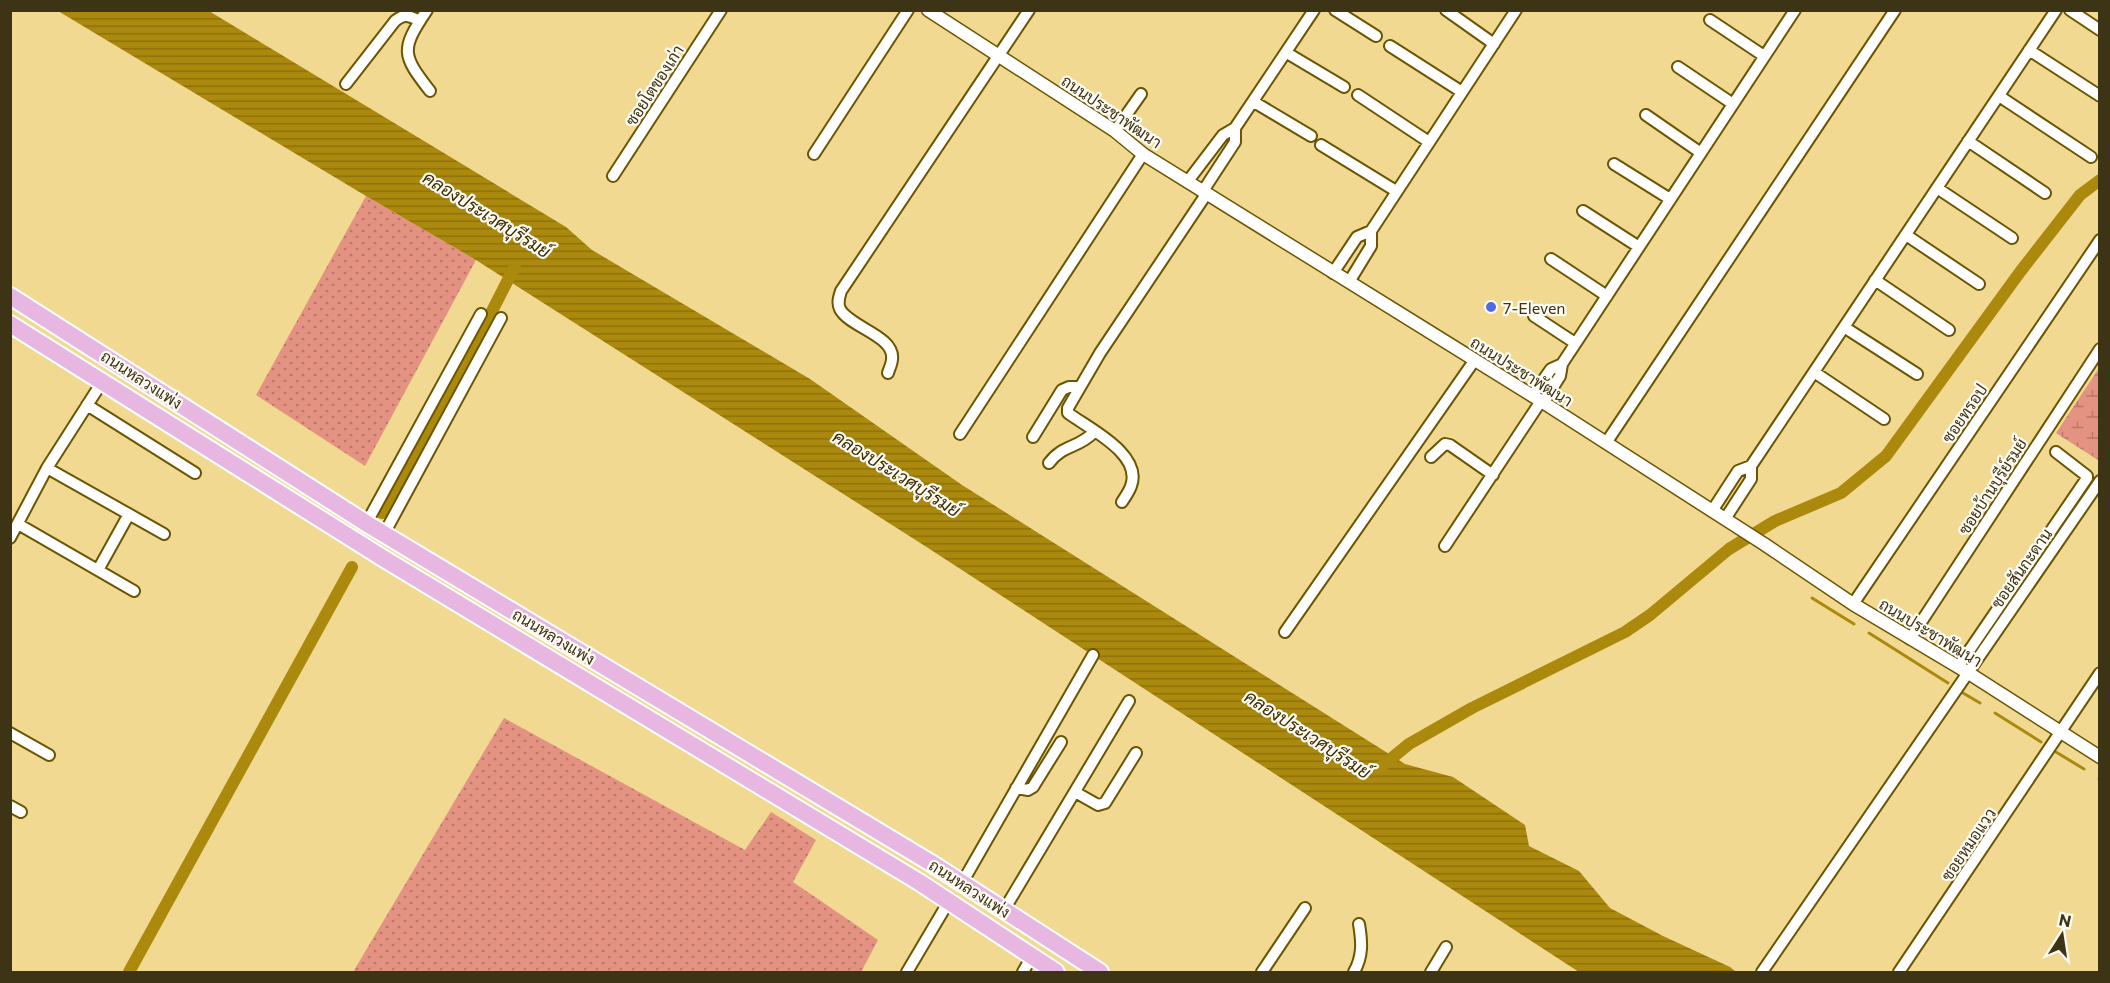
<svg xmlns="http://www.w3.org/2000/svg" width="2110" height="983" viewBox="0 0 2110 983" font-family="Commissioner,Sarabun,sans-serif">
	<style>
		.grass { fill: url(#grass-dots) }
		.wetland { fill: url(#wetland-marsh) }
		.water { fill: url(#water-rules) }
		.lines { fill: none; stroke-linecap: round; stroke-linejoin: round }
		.stream { stroke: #ab890d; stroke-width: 3 }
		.canal { stroke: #ab890d; stroke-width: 12 }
		.minor-casing { stroke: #6b5500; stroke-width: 14 }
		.tertiary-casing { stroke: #6b5500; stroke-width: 15 }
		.primary-casing { stroke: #fff; stroke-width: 20 }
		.minor { stroke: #fff; stroke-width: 10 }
		.tertiary { stroke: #fff; stroke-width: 12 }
		.primary { stroke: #e7b7e1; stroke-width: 16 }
		.poi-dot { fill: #536be0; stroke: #fefbf4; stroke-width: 2 }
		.labels { text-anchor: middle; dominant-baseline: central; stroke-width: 4.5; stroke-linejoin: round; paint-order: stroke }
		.street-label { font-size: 16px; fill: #3d3315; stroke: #fefbf4 }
		.poi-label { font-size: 16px; fill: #3d3315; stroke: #fefbf4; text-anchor: start }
		.water-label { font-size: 18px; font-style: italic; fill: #3b2e00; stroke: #fefbf4 }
	</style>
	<defs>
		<pattern id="grass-dots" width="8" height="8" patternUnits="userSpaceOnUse" patternTransform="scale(1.5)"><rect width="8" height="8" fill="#e49282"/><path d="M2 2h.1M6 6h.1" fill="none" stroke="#ba7869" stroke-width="1.8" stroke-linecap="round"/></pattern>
		<pattern id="wetland-marsh" width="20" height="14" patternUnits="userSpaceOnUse" patternTransform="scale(1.5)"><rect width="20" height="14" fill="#e49282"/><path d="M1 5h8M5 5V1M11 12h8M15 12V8" fill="none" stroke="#ba7869"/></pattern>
		<pattern id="water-rules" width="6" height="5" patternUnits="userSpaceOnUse" patternTransform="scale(1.5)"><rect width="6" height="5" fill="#ab890d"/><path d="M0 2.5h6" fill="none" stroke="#8c710c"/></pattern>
	</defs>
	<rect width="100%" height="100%" fill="#f1d991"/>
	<!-- grass -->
	<path class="grass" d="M366,196L476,260L365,466L256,395Z
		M504,718L745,850L771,812L816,840L793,882L878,940L861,972H353Z"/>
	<!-- wetland -->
	<path class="wetland" d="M2099,368L2100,458L2098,460L2056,433Z"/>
	<!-- water -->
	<path class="water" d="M58,11H209L566,227L592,250L810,379L962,485L1405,764L1453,777L1525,825L1529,846L1579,871L1610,908L1663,936L1730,967L1736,972H1579L925,546L476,260L366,196Z"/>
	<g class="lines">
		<!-- stream -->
		<path class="stream" d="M1812,598L1854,624
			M1869,633L1948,683
			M1963,693L1980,703
			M1995,713L2041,742
			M2056,752L2084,769
			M2099,779H2100"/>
		<!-- canal -->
		<path class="canal" d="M382,513L457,380L515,266
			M1381,767L1409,744L1472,708L1625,632L1650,615L1729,549L1775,521L1841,493L1886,456L2020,272L2080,195L2100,180
			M129,972L352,567"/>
		<defs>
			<path id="minor" d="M427,10C400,50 402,55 430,91
				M1335,10L1376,36
				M1446,10L1494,44
				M2070,10L2100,30
				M1710,20L1764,56
				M1390,46L1462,92
				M2029,50L2100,96
				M1287,53L1344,87
				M1678,67L1733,104
				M346,84L395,21C405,13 409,16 420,21
				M1358,95L1429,142
				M1999,96L2091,157
				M1254,102L1311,136
				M1646,115L1701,153
				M1115,131L1141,94
				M1968,141L2045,193
				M1321,145L1396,191
				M814,154L908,10
				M1614,164L1670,199
				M613,176L721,10
				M1188,181L1223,135L1235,128L1314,10
				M1937,188L2012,238
				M1203,191L1235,142V128
				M1583,211L1639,247
				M1906,235L1979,284
				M1551,259L1607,296
				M1333,273L1357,237L1371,231
				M1875,280L1949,330
				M1349,282L1371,246V231L1516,10
				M1534,316L1575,343
				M1844,327L1917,374
				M1814,372L1884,419
				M888,373C889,369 892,364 892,359C895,336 849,327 840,309C837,303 839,297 841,291L1029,10
				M1532,396L1551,369L1562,364
				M1543,403L1560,376L1562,364L1795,10
				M87,405L195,473
				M960,434L1143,154
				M1033,437L1062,390L1069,387H1079
				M1606,443L1895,10
				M1431,457L1445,444L1450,445L1493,475
				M1049,463C1063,444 1078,449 1094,432
				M47,468L164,534
				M1122,502C1125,497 1129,492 1131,486C1143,454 1088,428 1068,413V408L1100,353L1207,193
				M1712,511L1738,471L1751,466
				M1725,519L1751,479V466L2056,10
				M18,524L134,591
				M366,524L481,314
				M384,534L501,318
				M10,538L47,468L102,382
				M1445,546L1541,401
				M98,570L129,514
				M1853,604L2100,240
				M1285,632L1474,361
				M1910,639L2100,349
				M1958,667L2087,478V476L2056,452
				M10,733L49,755
				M1016,788L1028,790L1033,787L1061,742
				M1075,792L1098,805L1105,803L1136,753
				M10,806L21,812
				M962,883L1093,655
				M1004,910L1129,701
				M907,972L949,901
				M1023,972L1032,956
				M1262,972L1305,908
				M1354,972C1363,956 1362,942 1359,924
				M1431,972L1446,947
				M1762,972C1875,809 1986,644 2100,481
				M1899,972L2100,673"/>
			<path id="tertiary" d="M928,10L1115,131L1143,154L1541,401L1764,544L1853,604L1967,672L2100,757"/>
			<path id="primary" d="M10,296L369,525L931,863L1100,972
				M10,324L386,560L919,882L1056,972"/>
		</defs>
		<!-- minor casing -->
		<use href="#minor" class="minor-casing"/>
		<!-- tertiary casing -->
		<use href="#tertiary" class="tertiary-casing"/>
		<!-- primary casing -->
		<use href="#primary" class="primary-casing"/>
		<!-- minor -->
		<use href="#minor" class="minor"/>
		<!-- tertiary -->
		<use href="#tertiary" class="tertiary"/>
		<!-- primary -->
		<use href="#primary" class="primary"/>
	</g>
	<!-- markers -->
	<circle class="poi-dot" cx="1491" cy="307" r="6"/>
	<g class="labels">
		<!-- street labels -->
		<g class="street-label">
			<text transform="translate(654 85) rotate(-57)">ซอยโตของเก่า</text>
			<text transform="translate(1112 111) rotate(34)">ถนนประชาพัฒนา</text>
			<text transform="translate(1522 371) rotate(32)">ถนนประชาพัฒนา</text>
			<text transform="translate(142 379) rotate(33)">ถนนหลวงแพ่ง</text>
			<text transform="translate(1964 413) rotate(-56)">ซอยทรอป</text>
			<text transform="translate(1992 486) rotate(-57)">ซอยบ้านบุรีย์รมย์</text>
			<text transform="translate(2021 568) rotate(-55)">ซอยสันกะดาน</text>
			<text transform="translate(1931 632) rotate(31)">ถนนประชาพัฒนา</text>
			<text transform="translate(554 636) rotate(31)">ถนนหลวงแพ่ง</text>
			<text transform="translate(1968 844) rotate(-56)">ซอยหมอแวว</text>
			<text transform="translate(970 888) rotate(33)">ถนนหลวงแพ่ง</text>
		</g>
		<!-- poi labels -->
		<g class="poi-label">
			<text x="1503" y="307">7-Eleven</text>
		</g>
		<!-- water labels -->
		<g class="water-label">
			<text transform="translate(487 214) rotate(32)">คลองประเวศบุรีรมย์</text>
			<text transform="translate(897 473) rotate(32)">คลองประเวศบุรีรมย์</text>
			<text transform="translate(1308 734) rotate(33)">คลองประเวศบุรีรมย์</text>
		</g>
	</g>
	<!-- border -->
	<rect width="2110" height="983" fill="none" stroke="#3d3315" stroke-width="24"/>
	<!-- north arrow -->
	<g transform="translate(2062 935) rotate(12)" stroke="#fefbf4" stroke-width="4.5" paint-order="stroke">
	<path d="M0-4.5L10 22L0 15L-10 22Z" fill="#3d3315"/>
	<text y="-9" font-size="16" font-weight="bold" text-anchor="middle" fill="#3d3315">N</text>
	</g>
</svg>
